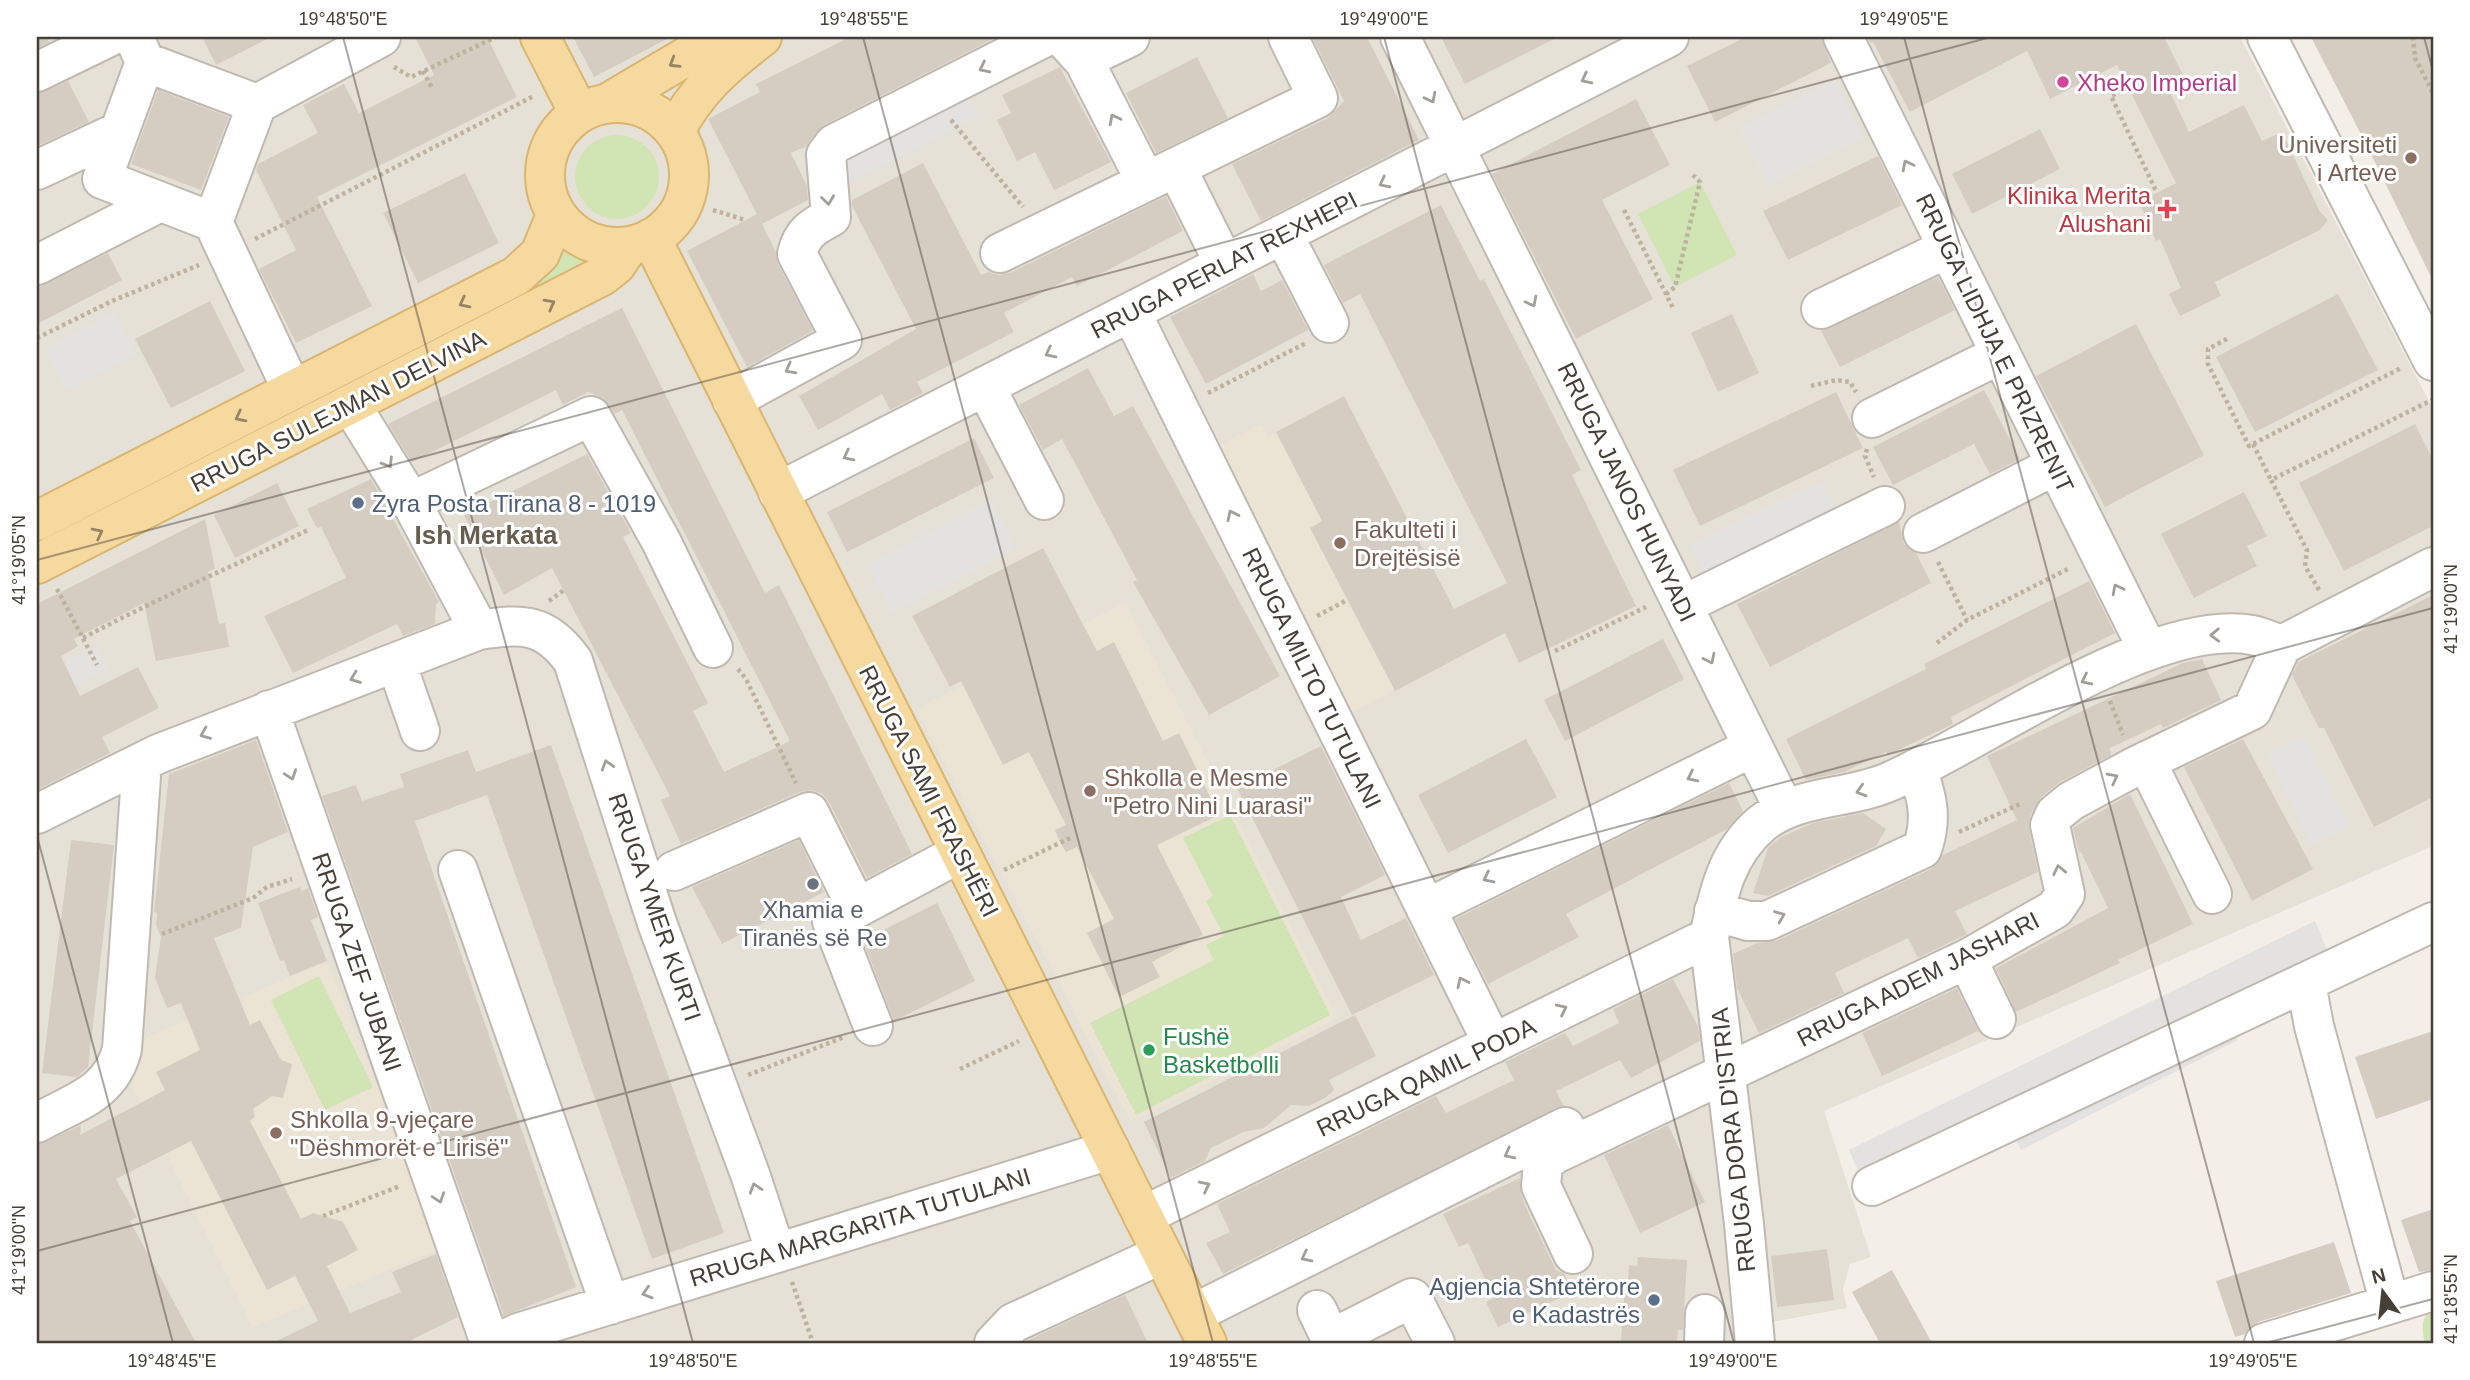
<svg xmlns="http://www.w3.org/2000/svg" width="2470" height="1380" viewBox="0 0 2470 1380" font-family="Helvetica,sans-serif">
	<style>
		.residential { fill: #e6e1d7 }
		.education { fill: #ebe3d3 }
		.green { fill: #d0e4b4 }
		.parking { fill: #e4e2e0 }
		.building { fill: #d6cdc2 }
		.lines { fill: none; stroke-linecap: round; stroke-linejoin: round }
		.minor-casing { stroke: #c0b9af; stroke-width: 42 }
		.major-casing { stroke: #dab56f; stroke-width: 42 }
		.path { stroke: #beb19e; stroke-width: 4.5; stroke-dasharray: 3.5 3.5; stroke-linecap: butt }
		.minor { stroke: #fff; stroke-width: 38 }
		.major { stroke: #f6d99e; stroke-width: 38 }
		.oneway { stroke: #958465 }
		.oneway2 { stroke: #a29f9b }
		.ticks { fill: none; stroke: #463f37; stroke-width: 2; stroke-opacity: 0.45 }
		.hotel-dot { fill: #d1479c; stroke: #fff; stroke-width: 2.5 }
		.education-dot { fill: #8d6e63; stroke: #fff; stroke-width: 2.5 }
		.health-dot { fill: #e0444e; stroke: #fff; stroke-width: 2.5 }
		.service-dot { fill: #5c6f8a; stroke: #fff; stroke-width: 2.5 }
		.worship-dot { fill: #6b7280; stroke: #fff; stroke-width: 2.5 }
		.leisure-dot { fill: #2e9e5b; stroke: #fff; stroke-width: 2.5 }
		.labels { text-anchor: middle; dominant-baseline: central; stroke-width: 6; stroke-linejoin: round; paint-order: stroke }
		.hotel-label { font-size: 24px; fill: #b23c85; stroke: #fff; text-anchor: start }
		.education-label { font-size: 24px; fill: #785e54; stroke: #fff; text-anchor: start }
		.health-label { font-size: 24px; fill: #be3a42; stroke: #fff; text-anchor: end }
		.street-label { font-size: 24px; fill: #463f37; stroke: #fff }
		.service-label { font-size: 24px; fill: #4e5e75; stroke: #fff; text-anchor: start }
		.worship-label { font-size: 24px; fill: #5b616d; stroke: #fff }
		.leisure-label { font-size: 24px; fill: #27864d; stroke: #fff; text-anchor: start }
		.neighbourhood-label { font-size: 26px; font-weight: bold; fill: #675d50; stroke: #fff }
		.neatline { fill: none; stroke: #463f37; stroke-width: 2.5 }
		.ticks-label { font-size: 18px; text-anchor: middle; fill: #463f37 }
	</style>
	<rect width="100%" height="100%" fill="#f3efe8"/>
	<!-- residential -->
	<path class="residential" d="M37,37H2240L2433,409V846L1824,1111L1871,1257L1850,1264L1843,1289L1847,1308L1762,1324L1760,1343H37Z"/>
	<!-- education -->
	<path class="education" d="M1344,396L1475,649L1346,715L1212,449L1261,424L1268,436Z
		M1126,602L1338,1018L1131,1122L916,709Z
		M327,961L442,1248L253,1327L132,1085L137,1056L142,1042L151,1035L188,1020L244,1010L242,998Z"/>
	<!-- green -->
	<path class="green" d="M575 177a42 42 0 1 1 84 0a42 42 0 1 1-84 0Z
		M1700,182L1737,255L1675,287L1638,214Z
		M560,251L586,263L538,292L534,283Z
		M1230,815L1330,1015L1136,1115L1090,1023L1214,960L1206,945L1224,936L1206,901L1213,896L1183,838Z
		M319,976L373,1087L325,1110L271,1000Z
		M2433,1307V1343H2425C2421,1327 2421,1319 2433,1307Z"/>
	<!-- parking -->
	<path class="parking" d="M1835,79L1864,137L1768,184L1739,127Z
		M963,86L979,116L841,186L836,154Z
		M114,313L136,355L66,391L45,349Z
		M1821,482L1840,519L1709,583L1690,545Z
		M991,500L1015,548L892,613L867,565Z
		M96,646L108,669L37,706V677Z
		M2304,736L2349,826L2311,845L2267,755Z
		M2315,921L2335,969L2226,1021L2238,1040L2021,1150L2012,1133L1871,1201L1849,1150Z"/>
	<!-- building -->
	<path class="building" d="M37,37H46L49,42L37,48Z
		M202,37H271L216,65Z
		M415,37H487L517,97L317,197L372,306L296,343L259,269L296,250L256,170L258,164L318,133L303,105L344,84L359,113L434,75Z
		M573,37H671L594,77Z
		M850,37H997L824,125L807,146L791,153L807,186L808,200L762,224L708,119L760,92L756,84Z
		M1312,37H1367L1419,140L1261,221L1232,164L1328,118L1344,101Z
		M1441,37H1558L1465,84Z
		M1746,37H1821L1831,63L1715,122L1687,66Z
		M1867,37H2164L2185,79L2168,88L2189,132L2244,105L2262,141L2282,132L2320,212L2328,220L2320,230L2215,282L2221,296L2180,316L2169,294L2181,288L2160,239L2156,241L2139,202L2176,183L2117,65L2050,99L2027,51L1910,112L1873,42L1871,43Z
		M2311,37H2433V281L2368,148Z
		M1197,57L1228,118L1156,153L1126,93Z
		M1060,67L1111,162L1054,190L1035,152L1017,161L997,120L1011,113L1002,95Z
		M68,81L89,122L37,146V94Z
		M158,90L229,117L201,190L131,164Z
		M1636,99L1670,165L1602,200L1653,299L1576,339L1492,174Z
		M2040,129L2060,169L1972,214L1952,174Z
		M1878,156L1902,205L1788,260L1763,211Z
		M923,163L981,275L989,272L999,275L1010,273L1166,196L1183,231L1077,286L1072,277L1004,313L1014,332L917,382L923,393L890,410L882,394L818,430L799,396L916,329L852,206V200Z
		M465,173L499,243L418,283L383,213Z
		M1441,205L1480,281L1484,279L1581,470L1572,475L1636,606L1519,663L1505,633L1395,691L1310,528L1322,521L1276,432L1344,396L1454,609L1507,583L1360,294L1343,303L1324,265Z
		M757,214L776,252L778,264L813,331L747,367L687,251Z
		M108,253L122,280L37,324V287Z
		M1253,274L1261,291L1282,280L1308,330L1206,384L1170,317Z
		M1938,277L1955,310L1840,367L1821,331Z
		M2338,294L2378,370L2255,432L2216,357Z
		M210,301L245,371L171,408L135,339Z
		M622,308L765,593L779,585L912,854L867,878L829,802L822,794L812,790L800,792L681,844L661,800L670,796L552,568L504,595L464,515L587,454L631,533L623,537L708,703L693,711L724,772L790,741L622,410L615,414L603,398L588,392L563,405L556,390L412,462L388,424Z
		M1732,314L1759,373L1718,392L1691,333Z
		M2136,324L2204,455L2105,507L2036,376Z
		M1088,368L1114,416L1133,406L1280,676L1209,715L1133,582L1137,580L1062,439L1043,450L1019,405Z
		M1984,390L2020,459L1990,474L1974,444L1893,485L1873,447Z
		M1836,392L1863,448L1700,526L1673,470Z
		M2415,424L2433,460V526L2344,571L2299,483Z
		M974,438L994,478L847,552L827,512Z
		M371,479L439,602L436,604L435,624L403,636L397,624L293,673L264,616L346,578L321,527L317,528L307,509Z
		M277,483L299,526L235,558L214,515Z
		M2244,492L2267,536L2247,546L2257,566L2194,598L2161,534Z
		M205,519L215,569L208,572L219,624L225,623L229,647L156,661L144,603L74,639L78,646L61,656L80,696L138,667L159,708L102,737L110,753L37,790V604Z
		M1899,522L1904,544L1916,553L1931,583L1770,667L1737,604Z
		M1043,548L1097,651L1114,642L1163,741L1179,733L1219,815L1157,845L1203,935L1152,962L1160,977L1119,997L1087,933L1114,919L1077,847L1066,852L1060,842L1055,830L1066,825L1029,752L1003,765L961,681L950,687L912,616Z
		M2089,581L2115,633L1951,717L1953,724L1888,755L1886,752L1844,772L1806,780L1786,739L1926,669L1924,664Z
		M2433,595V797L2374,827L2324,728H2319L2292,675L2298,662Z
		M1663,639L1684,679L1565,741L1544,700Z
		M2202,659L2221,700L2163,728L2161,724L2110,748L2111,755L2060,782L2041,797L2030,816L2029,829L2038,872L1955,911L1967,934L1918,958L1908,938L1835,973L1844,993L1759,1033L1737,988L1733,954L1757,943L1776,941L1931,869L1943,855L2017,820L1987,756L2183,663Z
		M1526,739L1557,797L1448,853L1418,795Z
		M2243,739L2313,869L2252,901L2184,767Z
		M256,740L288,832L253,847L241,928L214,938L250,1025L260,1020L281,1060L292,1064L283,1098L272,1096L253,1109L255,1117L250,1121L301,1219L313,1213L343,1222L358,1250L327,1266L350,1313L401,1292L392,1272L436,1254L458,1317L405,1343H272L318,1321L295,1276L267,1290L191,1141L116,1179L137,1217L130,1221L196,1343H37V1145L81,1125L80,1135L165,1090L156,1072L200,1050L181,1003L167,1008L155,978L161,937L156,925L157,913L154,912L169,774Z
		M551,745L724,1233L652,1259L487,795L415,821L576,1287L504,1316L322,796L356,785L362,801L404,787L400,774L468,750L476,772Z
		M1321,746L1385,875L1341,897L1361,940L1406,918L1434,975L1352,1015L1237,788Z
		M1729,783L1743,811L1727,829L1566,914L1579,937L1488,984L1455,919Z
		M2130,794L2193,924L2118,960L2120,963L2016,1012L1996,968L2108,908L2081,852L2079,853L2073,828Z
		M1863,813L1886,829L1876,846L1768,896L1753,893L1768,848L1781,837L1813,823Z
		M71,840L114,845L88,1067L77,1077L42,1073Z
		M799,840L824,892L722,944L692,887Z
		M300,887L302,891L308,888L318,917L311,920L327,961L290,976L284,960L280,961L258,903Z
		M937,903L975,981L894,1021L863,940Z
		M1673,979L1698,1026L1700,1041L1631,1078L1620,1060L1556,1091L1564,1106L1223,1274L1206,1243L1230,1232L1217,1204L1436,1096L1446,1113L1514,1080L1505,1062L1565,1033L1573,1046L1619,1023L1613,1009Z
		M1957,988L1978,1031L1882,1076L1862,1033Z
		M1355,1015L1376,1056L1329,1080L1334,1090L1325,1098L1309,1106L1291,1105L1264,1128L1243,1132L1211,1148L1205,1161L1171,1178L1144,1122Z
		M2433,1031V1099L2376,1119L2355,1057Z
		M1668,1125L1705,1202L1640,1233L1604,1155Z
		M1520,1178L1521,1195L1529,1214L1556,1270L1564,1273L1573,1292L1498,1327L1486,1302L1494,1298L1468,1243L1459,1247L1443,1214Z
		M2433,1209V1270L2419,1272L2401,1220Z
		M2334,1242L2351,1293L2258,1322L2245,1334L2235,1337L2216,1281Z
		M1827,1249L1834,1300L1777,1307L1771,1256Z
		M1638,1257L1687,1260L1683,1330H1678L1677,1343H1621L1625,1282H1628L1629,1265L1637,1266Z
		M1892,1270L1932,1343H1880L1852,1292Z
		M1125,1295L1148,1343H1024L1026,1341Z"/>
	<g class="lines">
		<defs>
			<path id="minor" d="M134,37L145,62L257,104
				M1062,37L1084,61L1145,180
				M1400,37L1784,809
				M1843,37L2148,650
				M2267,37L2433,361
				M1101,51L1130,37
				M145,62L102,179L213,222L292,390
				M37,72L109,37
				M1177,169L1224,263
				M37,170L118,132
				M213,222L257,104L381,37
				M1283,234L1329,323
				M1000,253L1318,98L1288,37
				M37,265L160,202
				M1821,309L1948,248
				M1131,312L1493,1044
				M985,386L1044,500
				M732,400L842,340L797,254C802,233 812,227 831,217L826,155L834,144L1045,37
				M351,405L411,502L479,630
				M1872,418L2001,354
				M778,492L1669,37
				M411,502L591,416L661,541L713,648
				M1923,533L2056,465
				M1683,605L1885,506
				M396,662L420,731
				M269,710L490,1343
				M2146,761L2212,894
				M37,814L158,754L479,630C522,623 546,623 573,661L657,923L750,1174L776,1253
				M458,870L610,1305
				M674,871L809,812L857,908L960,853
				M857,908L832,921L873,1026
				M1426,909L1753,747
				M1714,911L1748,921H1767L1922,849C1933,818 1927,797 1917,768
				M1967,959L1996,1019
				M2306,983L2314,1026L2390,1304
				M37,1123C74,1102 111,1094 122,1049L142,762
				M1872,1186L2433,922
				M1143,1216L1709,937
				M1573,1254L1541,1186L1543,1163L1555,1154L1967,959L2055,909L2065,894L2050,825L2055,814L2071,801L2136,766L2252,710L2282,645L2433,567
				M1317,1310L1331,1339L1412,1298L1435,1343
				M1193,1314L1565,1127
				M496,1343L518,1333L1110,1150
				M994,1343L1013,1323L1162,1254
				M1704,1343L1705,1314
				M1755,1343L1744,1224L1709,937C1718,895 1726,854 1761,824C1798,794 1849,800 1891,781C1983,741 2152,617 2252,635C2262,637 2272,642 2282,645
				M2264,1343L2433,1291"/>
			<path id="major" d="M540,37L579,113
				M545 175a72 72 0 1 1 144 0a72 72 0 1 1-144 0Z
				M606,104L699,49L736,37
				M675,132C695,91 726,64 762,37
				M651,238L1207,1343
				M37,521L516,276L540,254L556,215
				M37,564L602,276L616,265L629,246"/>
		</defs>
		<!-- minor casing -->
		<use href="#minor" class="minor-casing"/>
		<!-- major casing -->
		<use href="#major" class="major-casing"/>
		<!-- path -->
		<path class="path" d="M2413,37L2415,58L2433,93
			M394,67L411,77L496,37
			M423,71L432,88
			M2128,88L2111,96L2157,193
			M951,120L1023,207
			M533,192L535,162L547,122
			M713,210L745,220
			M1624,210L1674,310
			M255,239L534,96
			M1666,294L1675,287L1700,182L1693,175
			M37,338L112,301L199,265
			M2227,339L2208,349V364L2249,446L2401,368
			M1811,386L1836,380L1850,382L1856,392
			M1208,393L1306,343
			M2253,444L2271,480
			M1867,449L1865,456L1874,477
			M1938,562L1967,620
			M57,589L97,665
			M2319,590L2305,566L2307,550L2271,480L2432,400
			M549,601L564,590
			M1317,616L1347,600
			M83,638C158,598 232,567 308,530
			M1937,643L1967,620L2070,568
			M1555,651L1646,607
			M738,669L746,679L796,783
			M2110,701L2123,735
			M1959,832L2022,803
			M1004,870L1072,837
			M162,934L253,898L267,887L292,879
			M960,1069L1019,1041
			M748,1075L844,1037
			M323,1216L400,1186
			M792,1282L813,1343"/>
		<!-- minor -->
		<use href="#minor" class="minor"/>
		<!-- major -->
		<use href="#major" class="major"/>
	</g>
	<!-- one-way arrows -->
	<defs><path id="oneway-chevron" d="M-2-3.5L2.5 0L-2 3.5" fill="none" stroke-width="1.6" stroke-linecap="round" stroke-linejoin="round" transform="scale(1.75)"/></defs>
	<g class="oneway">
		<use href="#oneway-chevron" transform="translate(674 63) rotate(149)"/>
		<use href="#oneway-chevron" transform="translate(464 303) rotate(153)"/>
		<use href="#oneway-chevron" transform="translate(550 304) rotate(-28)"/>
		<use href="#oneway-chevron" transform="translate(240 417) rotate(153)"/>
		<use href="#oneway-chevron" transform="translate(98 533) rotate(-27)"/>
	</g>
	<g class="oneway2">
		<use href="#oneway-chevron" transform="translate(984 68) rotate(154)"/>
		<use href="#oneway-chevron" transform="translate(1586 79) rotate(153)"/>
		<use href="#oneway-chevron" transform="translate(1431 98) rotate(63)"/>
		<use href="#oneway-chevron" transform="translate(1114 119) rotate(-117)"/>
		<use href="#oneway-chevron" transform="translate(1907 165) rotate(-117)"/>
		<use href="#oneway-chevron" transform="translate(1384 183) rotate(153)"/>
		<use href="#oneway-chevron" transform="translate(828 200) rotate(82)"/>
		<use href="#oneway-chevron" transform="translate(1532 302) rotate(63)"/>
		<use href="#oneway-chevron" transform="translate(1050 353) rotate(153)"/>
		<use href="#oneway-chevron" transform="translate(790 369) rotate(152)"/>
		<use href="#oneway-chevron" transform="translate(848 456) rotate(153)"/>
		<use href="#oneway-chevron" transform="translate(388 463) rotate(59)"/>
		<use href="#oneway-chevron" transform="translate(1232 515) rotate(-116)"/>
		<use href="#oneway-chevron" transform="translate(2117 589) rotate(-117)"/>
		<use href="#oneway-chevron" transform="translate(2215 635) rotate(179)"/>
		<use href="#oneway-chevron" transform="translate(1710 659) rotate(64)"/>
		<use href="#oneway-chevron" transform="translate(355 678) rotate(159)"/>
		<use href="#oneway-chevron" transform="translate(2086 680) rotate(154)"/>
		<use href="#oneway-chevron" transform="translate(205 734) rotate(158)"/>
		<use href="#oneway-chevron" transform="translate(607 765) rotate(-107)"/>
		<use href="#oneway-chevron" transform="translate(291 775) rotate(71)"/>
		<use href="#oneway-chevron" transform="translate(1692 777) rotate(154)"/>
		<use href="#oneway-chevron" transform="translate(2113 778) rotate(-28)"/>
		<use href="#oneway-chevron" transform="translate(1861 791) rotate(164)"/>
		<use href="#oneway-chevron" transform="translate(2059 870) rotate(-102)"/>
		<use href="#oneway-chevron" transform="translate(1488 878) rotate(154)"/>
		<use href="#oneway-chevron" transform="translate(1780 916) rotate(-22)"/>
		<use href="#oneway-chevron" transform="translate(1462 982) rotate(-116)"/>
		<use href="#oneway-chevron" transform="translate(1562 1009) rotate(-26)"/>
		<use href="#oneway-chevron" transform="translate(1509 1154) rotate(153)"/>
		<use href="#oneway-chevron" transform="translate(1205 1186) rotate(-26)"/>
		<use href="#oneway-chevron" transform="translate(755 1188) rotate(-108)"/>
		<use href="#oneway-chevron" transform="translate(439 1198) rotate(71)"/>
		<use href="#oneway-chevron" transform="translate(1306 1257) rotate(153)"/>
		<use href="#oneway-chevron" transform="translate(647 1293) rotate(163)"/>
	</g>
	<!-- ticks -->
	<path class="ticks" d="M343,37L693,1343M863,37L1213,1343M1384,37L1734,1343M1904,37L2254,1343M2424,37L2433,71M37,560L1991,37M37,836L173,1343M37,1251L2433,608M2266,1343L2433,1299"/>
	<!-- markers -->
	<circle class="hotel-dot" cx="2063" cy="82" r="7"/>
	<g class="education-dot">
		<circle cx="2411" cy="158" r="7"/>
		<circle cx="1340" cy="543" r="7"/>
		<circle cx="1090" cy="791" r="7"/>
		<circle cx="276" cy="1133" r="7"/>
	</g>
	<path class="health-dot" d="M2163.5 198.5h7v7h7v7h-7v7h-7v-7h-7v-7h7z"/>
	<g class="service-dot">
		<circle cx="358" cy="503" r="7"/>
		<circle cx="1654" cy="1300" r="7"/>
	</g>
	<circle class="worship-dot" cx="813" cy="884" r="7"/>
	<circle class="leisure-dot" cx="1149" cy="1050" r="7"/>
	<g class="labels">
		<!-- hotel labels -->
		<g class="hotel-label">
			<text x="2077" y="82">Xheko Imperial</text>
		</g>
		<!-- education labels -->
		<g class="education-label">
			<text x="2397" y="144" text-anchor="end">Universiteti<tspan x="2397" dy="28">i Arteve</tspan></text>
			<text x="1354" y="529">Fakulteti i<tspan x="1354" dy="28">Drejtësisë</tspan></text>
			<text x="1104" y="777">Shkolla e Mesme<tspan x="1104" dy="28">"Petro Nini Luarasi"</tspan></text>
			<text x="290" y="1119">Shkolla 9-vjeçare<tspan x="290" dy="28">"Dëshmorët e Lirisë"</tspan></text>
		</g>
		<!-- health labels -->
		<g class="health-label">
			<text x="2151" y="195">Klinika Merita<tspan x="2151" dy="28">Alushani</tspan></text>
		</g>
		<!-- street labels -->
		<g class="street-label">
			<text transform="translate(1224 265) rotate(-27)">RRUGA PERLAT REXHEPI</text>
			<text transform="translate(1995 343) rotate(64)">RRUGA LIDHJA E PRIZRENIT</text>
			<text transform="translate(338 411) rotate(-27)">RRUGA SULEJMAN DELVINA</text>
			<text transform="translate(1627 492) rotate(64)">RRUGA JANOS HUNYADI</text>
			<text transform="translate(1312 678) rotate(64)">RRUGA MILTO TUTULANI</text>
			<text transform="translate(929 791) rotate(63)">RRUGA SAMI FRASHËRI</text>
			<text transform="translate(655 907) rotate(71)">RRUGA YMER KURTI</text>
			<text transform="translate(357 962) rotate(71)">RRUGA ZEF JUBANI</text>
			<text transform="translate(1918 979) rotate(-27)">RRUGA ADEM JASHARI</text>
			<text transform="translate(1426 1077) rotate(-26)">RRUGA QAMIL PODA</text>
			<text transform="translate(1733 1140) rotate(-96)">RRUGA DORA D'ISTRIA</text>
			<text transform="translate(860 1227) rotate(-17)">RRUGA MARGARITA TUTULANI</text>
		</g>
		<!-- service labels -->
		<g class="service-label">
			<text x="372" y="503">Zyra Posta Tirana 8 - 1019</text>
			<text x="1640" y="1286" text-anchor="end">Agjencia Shtetërore<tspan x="1640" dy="28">e Kadastrës</tspan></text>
		</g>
		<!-- worship labels -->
		<g class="worship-label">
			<text x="813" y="909">Xhamia e<tspan x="813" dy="28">Tiranës së Re</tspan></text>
		</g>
		<!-- leisure labels -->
		<g class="leisure-label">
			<text x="1163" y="1036">Fushë<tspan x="1163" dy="28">Basketbolli</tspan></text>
		</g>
		<!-- neighbourhood labels -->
		<g class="neighbourhood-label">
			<text x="486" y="535">Ish Merkata</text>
		</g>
	</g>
	<!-- border -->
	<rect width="2470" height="1380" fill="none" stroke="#ffffff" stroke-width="77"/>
	<!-- north arrow -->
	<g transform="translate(2383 1292) rotate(345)" stroke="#ffffff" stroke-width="5" paint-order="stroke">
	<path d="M0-5L12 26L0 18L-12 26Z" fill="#463f37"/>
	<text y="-10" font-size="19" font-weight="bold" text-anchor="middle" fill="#463f37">N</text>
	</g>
	<rect x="38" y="38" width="2394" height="1304" class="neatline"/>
	<g class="ticks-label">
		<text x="343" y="25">19°48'50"E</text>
		<text x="864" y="25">19°48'55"E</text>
		<text x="1384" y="25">19°49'00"E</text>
		<text x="1904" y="25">19°49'05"E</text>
		<text transform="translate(19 560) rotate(-90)" y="6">41°19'05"N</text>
		<text transform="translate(2451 609) rotate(-90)" y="6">41°19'00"N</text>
		<text transform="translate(19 1250) rotate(-90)" y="6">41°19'00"N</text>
		<text transform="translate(2451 1299) rotate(-90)" y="6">41°18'55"N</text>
		<text x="172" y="1367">19°48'45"E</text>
		<text x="693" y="1367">19°48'50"E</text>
		<text x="1213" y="1367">19°48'55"E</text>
		<text x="1733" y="1367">19°49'00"E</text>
		<text x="2253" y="1367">19°49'05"E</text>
	</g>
</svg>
